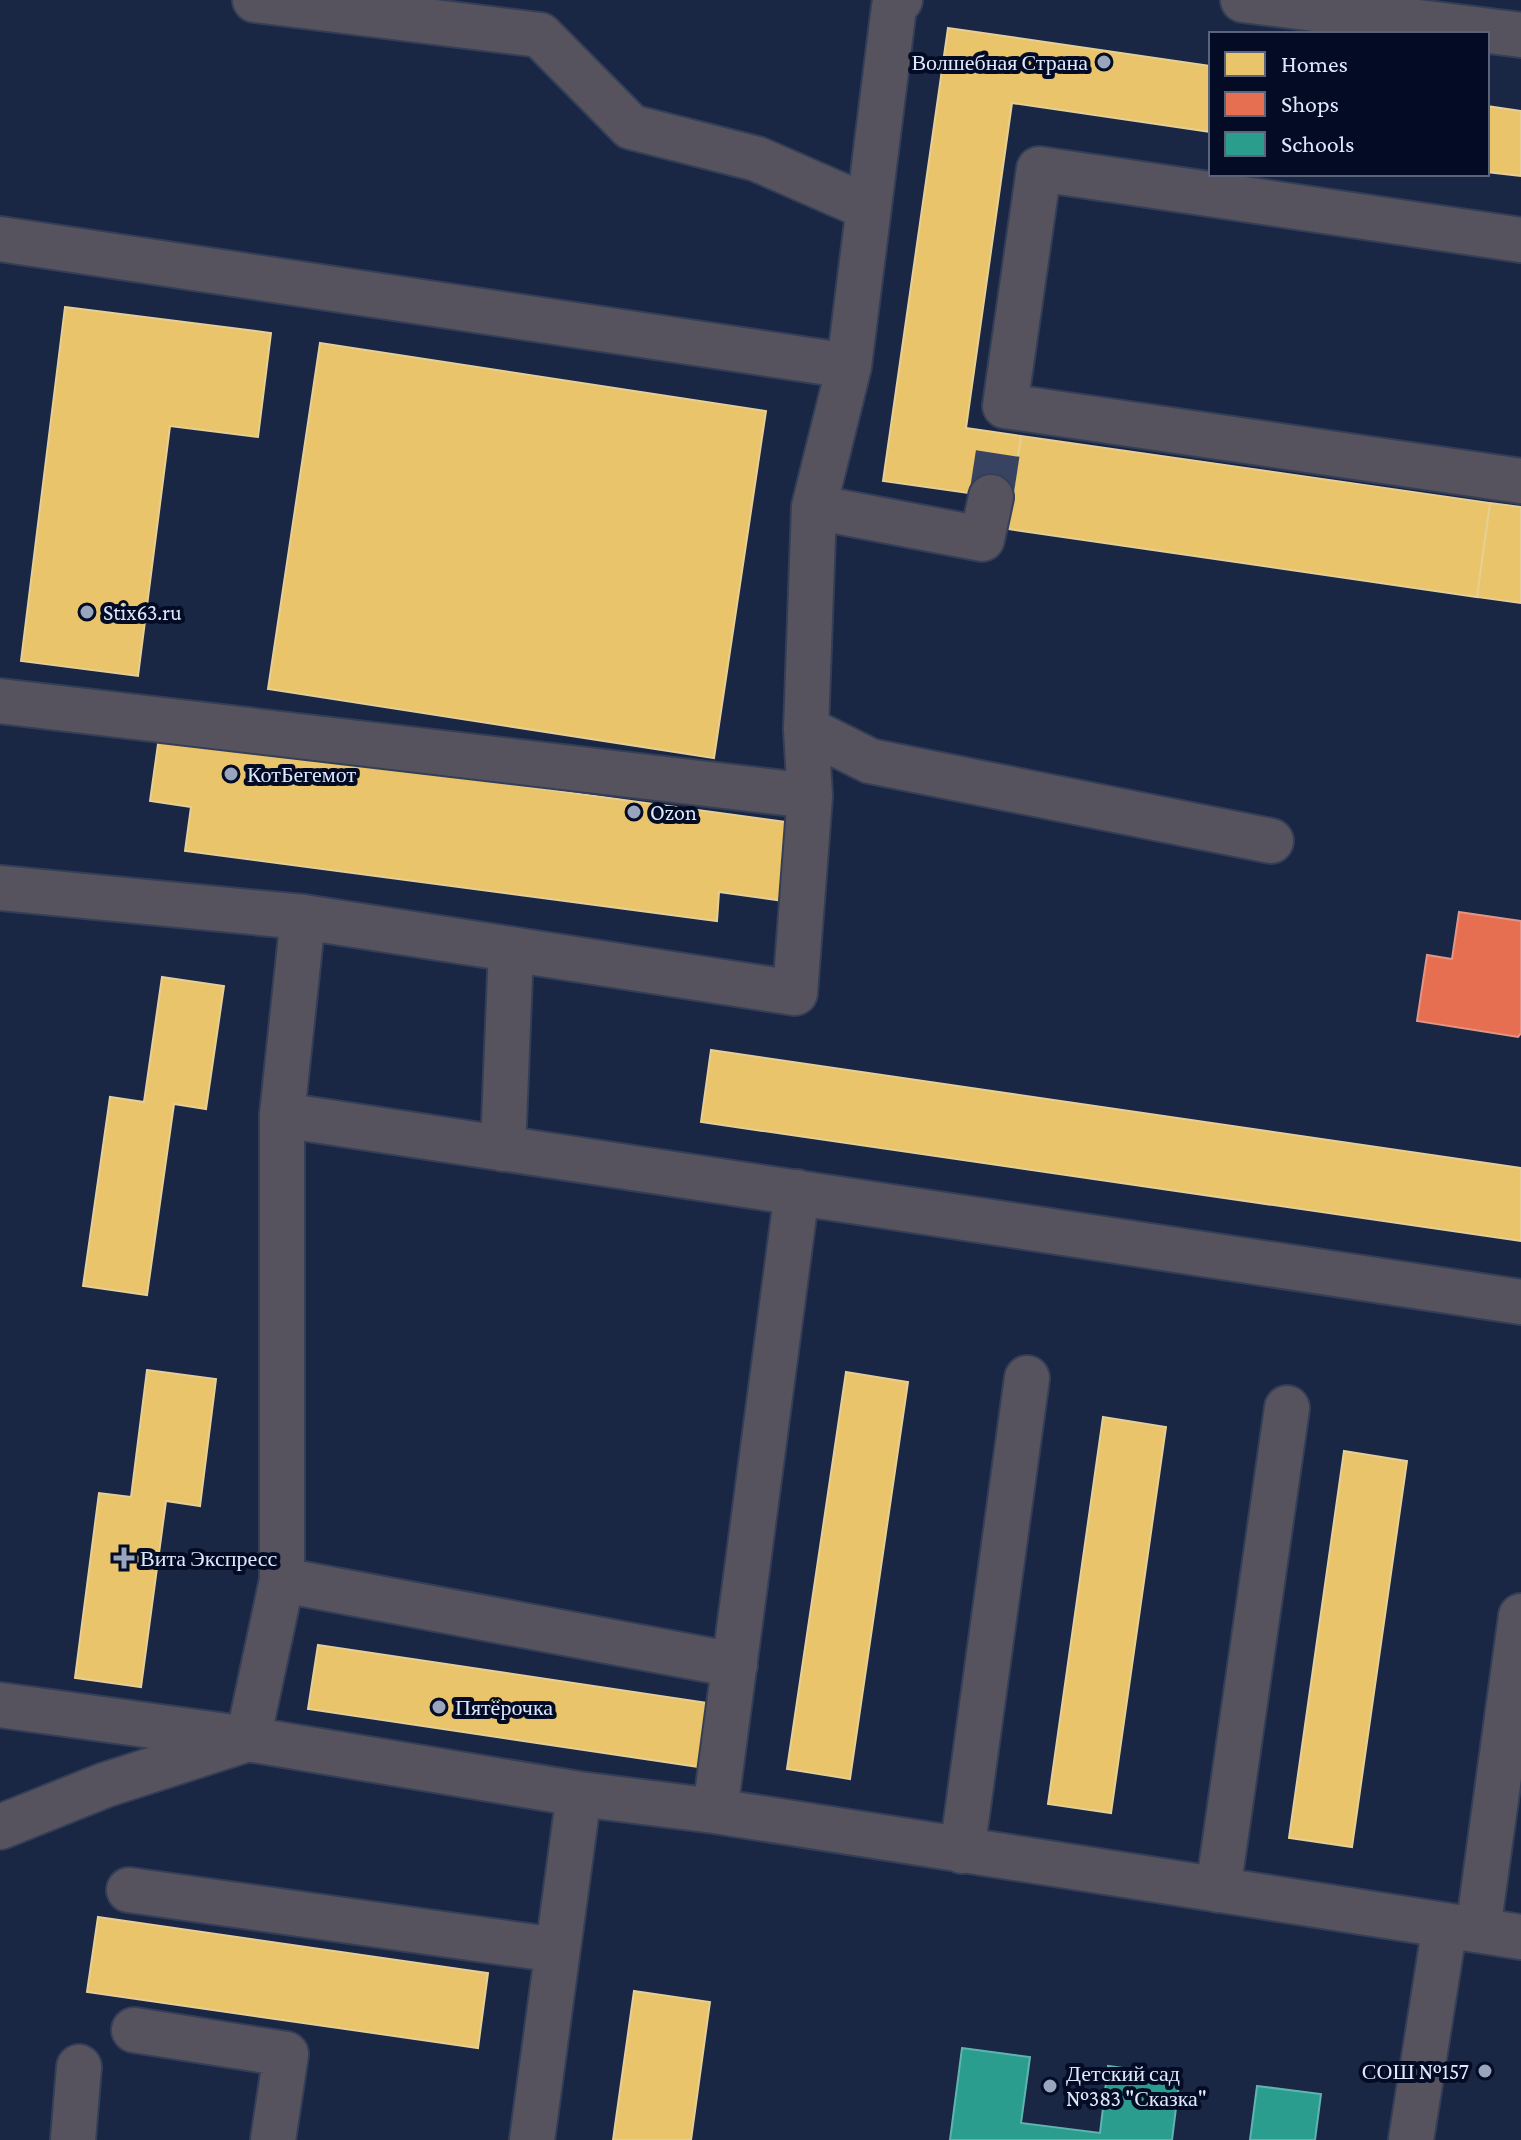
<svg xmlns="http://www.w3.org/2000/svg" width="1521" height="2140" viewBox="0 0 1521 2140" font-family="'Crimson Pro',serif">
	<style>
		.homes { fill: #e9c46a; stroke: #e6cf96; stroke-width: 2 }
		.shops { fill: #e76f51; stroke: #e49485; stroke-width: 2 }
		.schools { fill: #2a9d8f; stroke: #60b4b0; stroke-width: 2 }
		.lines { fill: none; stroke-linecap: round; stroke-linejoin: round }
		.minor-tunnel { stroke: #374360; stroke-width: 44; stroke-dasharray: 44 22; stroke-linecap: butt }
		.minor-casing { stroke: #343f57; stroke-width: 48 }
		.minor { stroke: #57535e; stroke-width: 44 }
		.poi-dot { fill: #99a5bd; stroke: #030c24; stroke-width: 3 }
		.labels { text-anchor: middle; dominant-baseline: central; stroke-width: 8; stroke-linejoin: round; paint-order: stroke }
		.poi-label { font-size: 22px; fill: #dee9fe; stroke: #030c24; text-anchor: start }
	</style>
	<rect width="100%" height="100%" fill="#192644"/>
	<!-- homes -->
	<path class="homes" d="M948,28L1211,66V132L1012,103L966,428L1021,436L1012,499L883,481Z
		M1487,106L1521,111V176L1487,172Z
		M65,307L271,333L258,437L170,426L138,676L21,661Z
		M320,343L766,411L714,758L268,689Z
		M1021,436L1490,503L1477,597L1008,529Z
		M1490,503L1521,507V603L1477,597Z
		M159,737L794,823L784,901L719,892L717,921L185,851L191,807L150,801Z
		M162,977L224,986L206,1109L174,1104L147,1295L83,1286L110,1097L144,1102Z
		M711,1050L1521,1168V1241L701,1122Z
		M147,1370L216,1379L200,1506L166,1501L141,1687L75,1678L99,1493L131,1497Z
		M846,1372L908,1382L850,1779L787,1769Z
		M1103,1417L1166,1427L1111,1813L1048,1804Z
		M1344,1451L1407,1461L1352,1847L1289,1838Z
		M318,1645L708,1703L699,1767L308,1709Z
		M98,1917L488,1973L478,2048L87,1992Z
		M634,1991L710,2002L691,2140H613Z"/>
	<!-- shops -->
	<path class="shops" d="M1459,912L1521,921V1033L1518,1037L1417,1021L1427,955L1452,959Z"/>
	<!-- schools -->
	<path class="schools" d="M962,2048L1030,2057L1021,2123L1100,2133L1108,2066L1180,2076L1172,2140H950Z
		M1257,2086L1321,2094L1315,2140H1250Z"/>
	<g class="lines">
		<!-- minor-tunnel -->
		<path class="minor-tunnel" d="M991,497L1001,432"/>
		<defs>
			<path id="minor" d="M255,0L540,35L631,127L757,159L869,208
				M1243,0L1521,35
				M0,239L849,366
				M1521,240L1039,169L1005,406L1521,481
				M814,507L982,539L991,497
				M0,701L810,796
				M806,729L870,761L1271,841
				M0,888L303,917L795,993L810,796L806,729L814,507L849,366L894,7L900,0
				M282,1115L1521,1302
				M503,1149L511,949
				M282,1580L735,1665
				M0,1705L248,1739L282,1580V1115L303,917
				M715,1811L797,1192
				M0,1827L105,1785L248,1739L579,1794L715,1811L1521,1937
				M962,1851L1027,1378
				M129,1890L557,1950
				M1218,1890L1287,1408
				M1478,1930L1521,1616
				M134,2030L286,2054L273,2140
				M73,2140L79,2067
				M532,2140L579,1794
				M1411,2140L1445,1925"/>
		</defs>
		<!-- minor casing -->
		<use href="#minor" class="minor-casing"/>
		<!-- minor -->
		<use href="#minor" class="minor"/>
	</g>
	<!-- markers -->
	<g class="poi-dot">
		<circle cx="1104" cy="62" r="8"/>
		<circle cx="87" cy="612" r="8"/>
		<circle cx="231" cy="774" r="8"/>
		<circle cx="634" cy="812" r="8"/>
		<path d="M120 1546h8v8h8v8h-8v8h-8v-8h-8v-8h8z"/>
		<circle cx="439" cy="1707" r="8"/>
		<circle cx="1485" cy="2071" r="8"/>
		<circle cx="1050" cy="2086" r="8"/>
	</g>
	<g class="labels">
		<!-- poi labels -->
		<g class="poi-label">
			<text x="1088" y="62" text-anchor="end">Волшебная Страна</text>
			<text x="103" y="612">Stix63.ru</text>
			<text x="247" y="774">КотБегемот</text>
			<text x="650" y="812">Ozon</text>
			<text x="140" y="1558">Вита Экспресс</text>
			<text x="455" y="1707">Пятёрочка</text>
			<text x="1469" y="2071" text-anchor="end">СОШ №157</text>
			<text x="1066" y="2073">Детский сад<tspan x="1066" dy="25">№383 "Сказка"</tspan></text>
		</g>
	</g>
	<!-- legend -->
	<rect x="1209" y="32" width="280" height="144" fill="#030c24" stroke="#5b647b" stroke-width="2"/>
	<rect x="1225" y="52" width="40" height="24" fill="#e9c46a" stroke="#5b647b" stroke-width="2"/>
	<text x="1281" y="72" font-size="24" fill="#dee9fe">Homes</text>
	<rect x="1225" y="92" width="40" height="24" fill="#e76f51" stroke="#5b647b" stroke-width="2"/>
	<text x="1281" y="112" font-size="24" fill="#dee9fe">Shops</text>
	<rect x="1225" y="132" width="40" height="24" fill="#2a9d8f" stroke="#5b647b" stroke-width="2"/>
	<text x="1281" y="152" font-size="24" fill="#dee9fe">Schools</text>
</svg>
